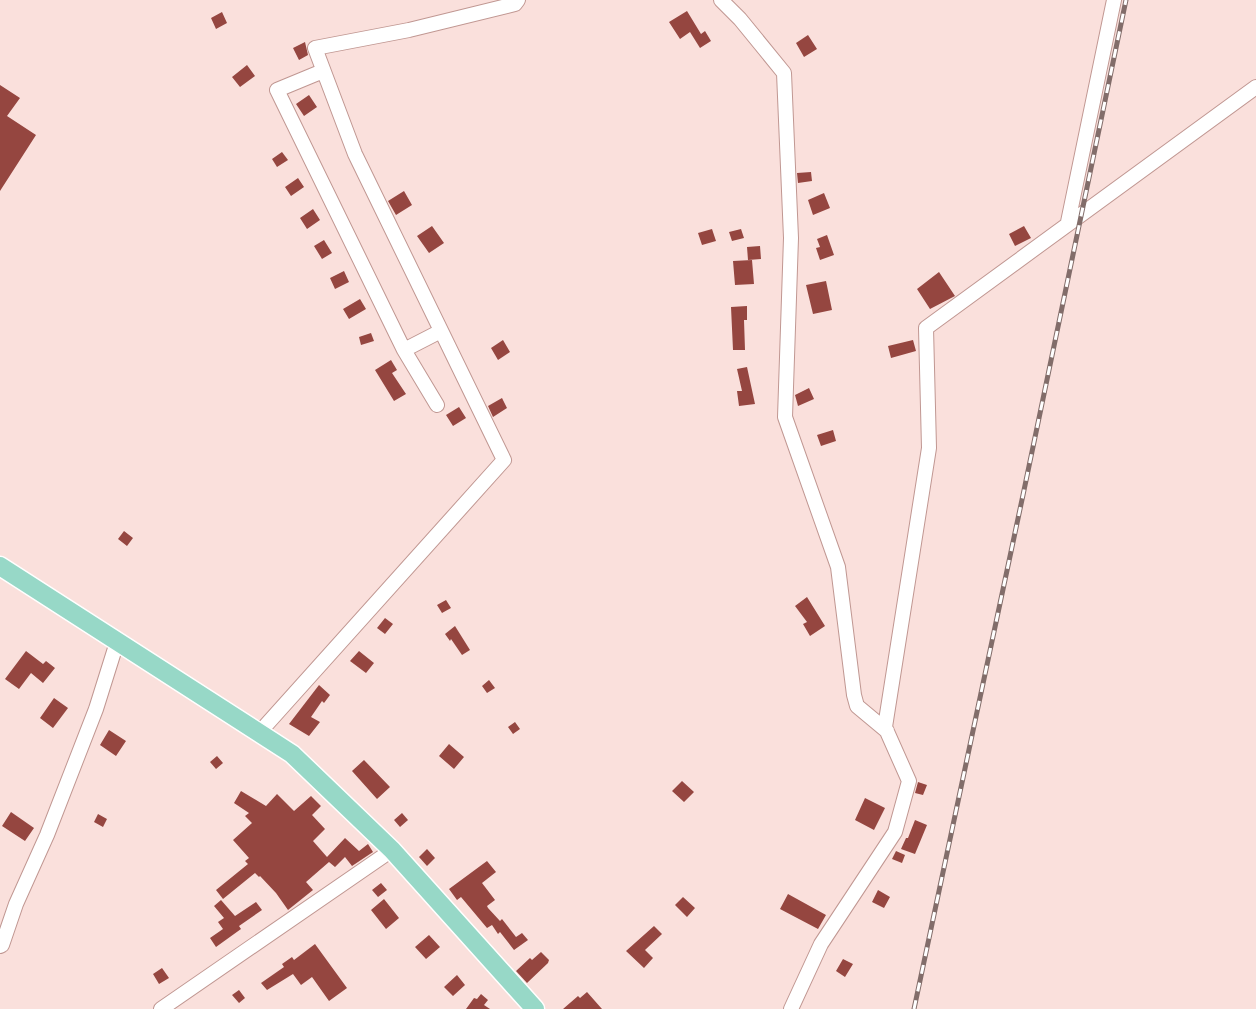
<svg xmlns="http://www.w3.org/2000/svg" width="1256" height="1009" viewBox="0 0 1256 1009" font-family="Cabin,sans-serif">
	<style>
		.building { fill: #954640 }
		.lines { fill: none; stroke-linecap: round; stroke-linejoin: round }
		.minor-casing { stroke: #c09792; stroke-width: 16 }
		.major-casing { stroke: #fff; stroke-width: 21 }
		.minor { stroke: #fff; stroke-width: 14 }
		.major { stroke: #97d8c7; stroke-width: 18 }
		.rail-casing { stroke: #826d6a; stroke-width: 5 }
		.rail { stroke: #fff; stroke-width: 3; stroke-dasharray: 9; stroke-linecap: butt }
	</style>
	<rect width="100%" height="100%" fill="#fae0dc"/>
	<!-- building -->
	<path class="building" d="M687,11L701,34L705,31L711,41L700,48L690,32L680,39L669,22Z
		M222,12L227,23L216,29L211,18Z
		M808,35L817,49L804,57L796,43Z
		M305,42L308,55L299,60L293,48Z
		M247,65L255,76L240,87L232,77Z
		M0,85L20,98L7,116L36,135L0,191Z
		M309,95L317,107L304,116L296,104Z
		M282,152L288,160L277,167L272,159Z
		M811,172L812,181L798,183L797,173Z
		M298,178L304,187L291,196L285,187Z
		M404,191L412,205L396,215L388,201Z
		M824,193L830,208L813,215L808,200Z
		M313,209L320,220L307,229L300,218Z
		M432,226L444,243L429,253L417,236Z
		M1024,226L1031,238L1015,246L1009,234Z
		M712,229L716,241L702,245L698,233Z
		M741,229L744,238L732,241L729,232Z
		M827,235L834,255L820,260L816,248L820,247L817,239Z
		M324,240L332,253L322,259L314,246Z
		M760,246L761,259L748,260L747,247Z
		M752,260L754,284L735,285L733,261Z
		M344,271L349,282L335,289L330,278Z
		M939,272L955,296L930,309L917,289Z
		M826,281L832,310L813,314L806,285Z
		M360,299L366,309L349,319L343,309Z
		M747,306V320H744L745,350H733L731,307Z
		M371,333L374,341L361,345L359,337Z
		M503,340L510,352L498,360L491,348Z
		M913,340L916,351L891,358L888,346Z
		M391,360L397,370L392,373L406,394L394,401L375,370Z
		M747,367L755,404L739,406L737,391H742L737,369Z
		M809,388L814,399L798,406L795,395Z
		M502,398L507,408L493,417L488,406Z
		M459,407L466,418L453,426L446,415Z
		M833,430L836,441L821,446L817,435Z
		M124,531L133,538L127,546L118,539Z
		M807,597L825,626L810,636L803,624L807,622L795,606Z
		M446,600L451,608L442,613L437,605Z
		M385,618L393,624L385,634L377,628Z
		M455,626L470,650L462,655L451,639L450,641L445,634Z
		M26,651L43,664L46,661L55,668L43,683L31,673L19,689L5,679Z
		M359,651L374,663L366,673L350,661Z
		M489,680L495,688L487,693L482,686Z
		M319,685L330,695L324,703L322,701L311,717L320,722L309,736L289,724Z
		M54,698L68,708L53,728L40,718Z
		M515,722L520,729L513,734L508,727Z
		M109,730L126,741L116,756L100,745Z
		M449,744L464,757L454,769L439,756Z
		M217,756L223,763L216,769L210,762Z
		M364,760L390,787L377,799L352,771Z
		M682,781L694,792L684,802L672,791Z
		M918,782L927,785L923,795L915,793Z
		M241,791L266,806L277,794L294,811L311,796L321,806L312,815L325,829L313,841L327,857L345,838L359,851L368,844L373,852L352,866L345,857L335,867L329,862L306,882L313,890L288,910L276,893L260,876L259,877L255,873L223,899L216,890L248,864L245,861L249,858L233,840L252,823L245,816L249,813L234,803Z
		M865,798L885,808L874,830L855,820Z
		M11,812L34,828L25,841L2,826Z
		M402,813L408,820L400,827L394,820Z
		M98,814L107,819L103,827L94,822Z
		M915,820L927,825L915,854L901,849L906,838H908Z
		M427,849L435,858L427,866L419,857Z
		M896,851L905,855L902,863L892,859Z
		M487,861L496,872L482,883L495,900L487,906L488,908L500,921L502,919L516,937L522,933L528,940L514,950L500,932L498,934L492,925L487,928L461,897L457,900L449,889Z
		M381,883L387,890L378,897L372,890Z
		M878,890L890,897L884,908L872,902Z
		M788,894L826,915L818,929L780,909Z
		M683,897L695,908L687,917L675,905Z
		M384,899L399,918L386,929L371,910Z
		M221,900L235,916L256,902L262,910L239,926L241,929L216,947L210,938L223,929L218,922L224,918L214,906Z
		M654,926L662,934L645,950L653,958L644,968L626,951Z
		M429,935L440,947L426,959L415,947Z
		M315,944L347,988L329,1001L312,977L301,985L293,974L267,990L261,983L284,967L282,964L292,957L294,960Z
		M541,952L549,960L548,963L527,983L516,971L530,958L532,960Z
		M843,959L853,964L845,977L836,971Z
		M162,968L169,978L159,984L153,974Z
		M457,975L465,985L453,996L444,987Z
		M239,990L245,998L239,1003L232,995Z
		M587,992L602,1009H563L578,996L580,998Z
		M481,994L488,1000L484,1005L490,1009H466L474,998L477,999Z"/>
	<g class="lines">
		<defs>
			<path id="minor" d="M721,0L740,19L784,73L791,238L785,417L838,567L854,695L857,706L887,731
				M323,71L277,90L404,350L437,405
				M1068,222L1114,0
				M404,350L441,331
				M259,733L504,460L355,154L315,48L409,30L515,4L518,0
				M0,946L2,945L16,904L47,835L96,709L117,642
				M161,1009L392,850
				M791,1009L821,944L895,832L909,781L885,727L929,448L926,328L1256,87"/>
			<path id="major" d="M0,566L292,754L392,850L535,1009"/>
		</defs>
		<!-- minor casing -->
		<use href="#minor" class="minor-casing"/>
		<!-- major casing -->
		<use href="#major" class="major-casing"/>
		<!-- minor -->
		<use href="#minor" class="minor"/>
		<!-- major -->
		<use href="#major" class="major"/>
		<defs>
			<path id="rail" d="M914,1009L1023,495L1126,0"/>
		</defs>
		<!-- rail casing -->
		<use href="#rail" class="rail-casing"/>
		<!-- rail -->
		<use href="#rail" class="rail"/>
	</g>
</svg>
